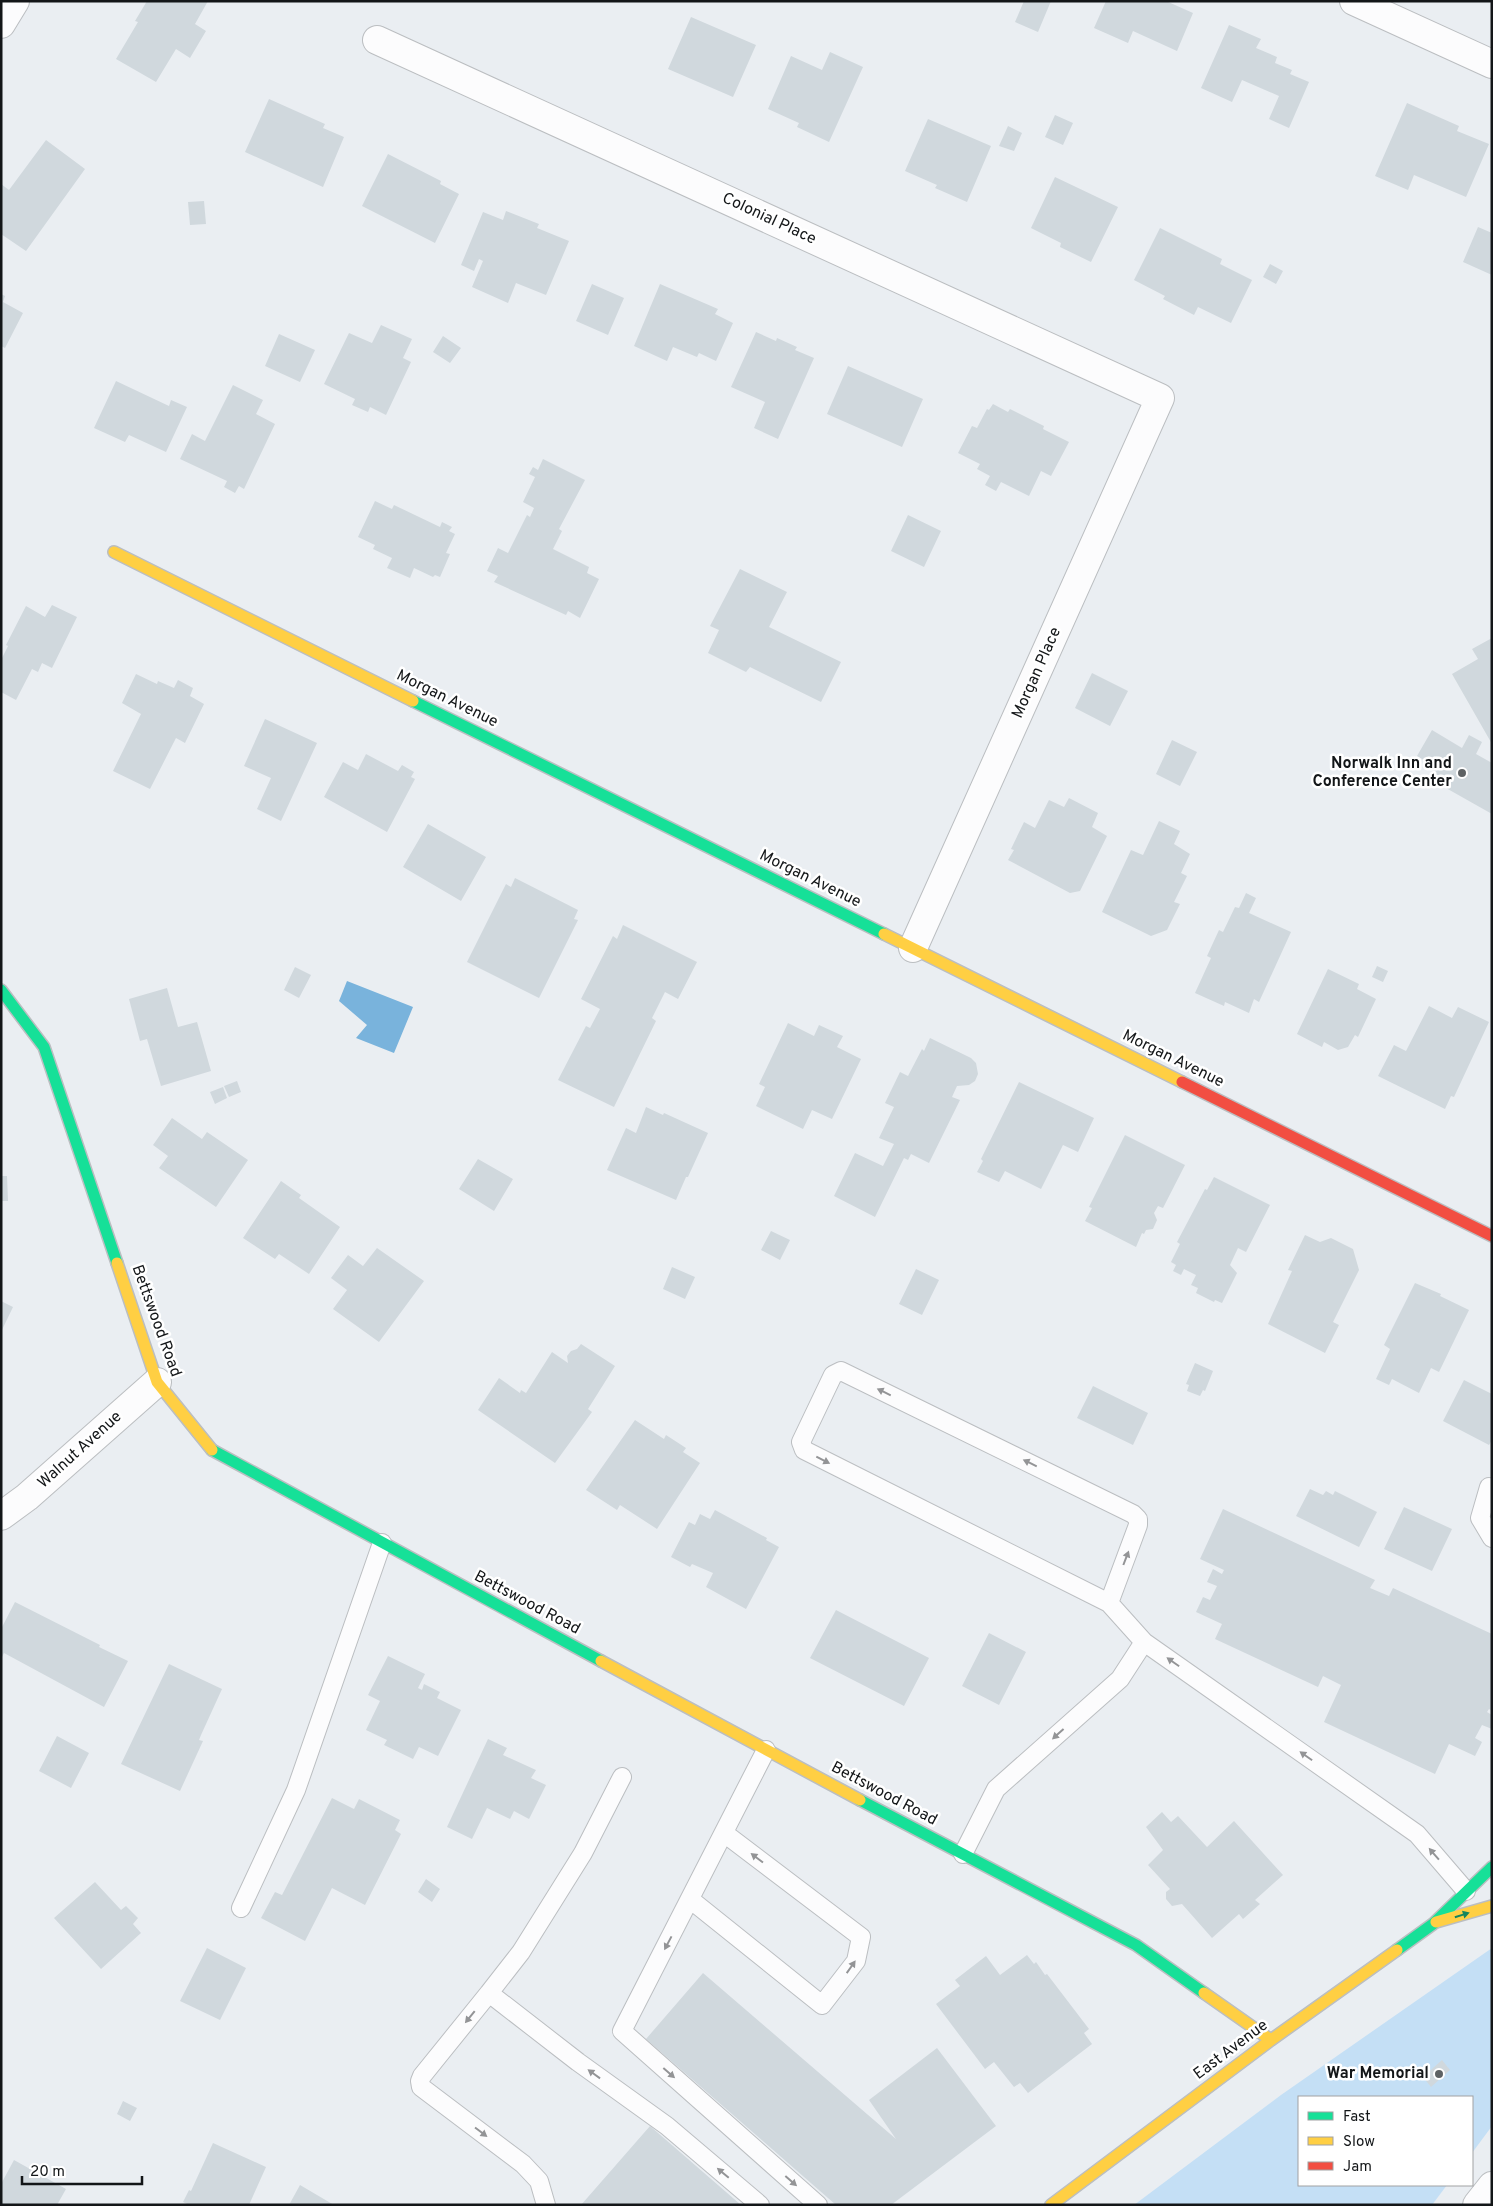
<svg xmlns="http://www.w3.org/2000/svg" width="1493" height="2206" viewBox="0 0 1493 2206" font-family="Overpass,sans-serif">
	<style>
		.green { fill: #c4dff5 }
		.water { fill: #79b3dc }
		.building { fill: #d0d8dd }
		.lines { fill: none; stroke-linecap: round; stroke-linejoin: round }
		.lane-casing { stroke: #bbbec1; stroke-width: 20 }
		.street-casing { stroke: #bbbec1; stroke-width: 30 }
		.fast-casing { stroke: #bbbec1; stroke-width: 14 }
		.slow-casing { stroke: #bbbec1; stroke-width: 14 }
		.jam-casing { stroke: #bbbec1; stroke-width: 14 }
		.lane { stroke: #fcfcfd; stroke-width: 18 }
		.street { stroke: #fcfcfd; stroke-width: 28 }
		.fast { stroke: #16e098; stroke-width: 11 }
		.slow { stroke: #ffcf43; stroke-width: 11 }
		.jam { stroke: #f24e42; stroke-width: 11 }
		.oneway { fill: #939496 }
		.oneway2 { fill: #15855e }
		.poi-dot { fill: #5e6264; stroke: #fff; stroke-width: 2 }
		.labels { text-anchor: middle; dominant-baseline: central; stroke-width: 5; stroke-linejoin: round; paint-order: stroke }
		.street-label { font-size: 16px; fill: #131618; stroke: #fff }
		.poi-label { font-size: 16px; font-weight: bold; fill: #131618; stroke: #fff; text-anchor: end }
	</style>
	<rect width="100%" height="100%" fill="#eaeef2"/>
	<!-- green -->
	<path class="green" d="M1492,1948V2126L1472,2153V2097H1299V2185H1447L1432,2205H1134L1281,2095Z"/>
	<!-- water -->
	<path class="water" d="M347,981L413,1007L394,1053L356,1038L367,1025L339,1001Z"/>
	<!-- building -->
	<path class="building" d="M147,1H208L195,24L206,31L190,58L176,49L156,82L116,59L138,22L135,21Z
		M1024,1H1051L1038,32L1015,22Z
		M1106,1H1166L1193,13L1177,51L1133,31L1128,43L1094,28Z
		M691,17L756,45L733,97L668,69Z
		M1229,25L1261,39L1256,48L1277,57L1275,63L1292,70L1290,74L1309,82L1289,128L1269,119L1279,96L1242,80L1232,102L1201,88Z
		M830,52L863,67L829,142L797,127L799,123L768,109L791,56L822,70Z
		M269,99L325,124L323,128L344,137L323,187L245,152Z
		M1407,103L1459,126L1457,131L1489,144L1466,197L1414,175L1408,190L1375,176Z
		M1055,115L1073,123L1063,145L1045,137Z
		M928,119L991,146L967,202L935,188L937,185L905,171Z
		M1008,126L1022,133L1014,151L999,146Z
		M46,140L85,169L26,251L1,234V184L9,190Z
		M388,154L441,181L440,184L459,194L435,243L362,206Z
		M1055,177L1118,207L1091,262L1060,247L1061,243L1031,228Z
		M204,201L206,224L190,225L188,202Z
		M506,211L539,224L537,228L569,241L546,295L516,283L508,303L472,287L483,261L479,259L474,271L461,265L483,212L503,220Z
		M1478,227L1492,233V275L1463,262Z
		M1160,228L1222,259L1220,264L1252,280L1231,323L1198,307L1194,315L1163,299L1165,296L1134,280Z
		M1270,264L1283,271L1276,284L1263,277Z
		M592,284L624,298L608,335L576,321Z
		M660,284L718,309L715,314L733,323L716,361L699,353L697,357L673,347L667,361L634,346Z
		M1,294L5,296L3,302L23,313L5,348L1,346Z
		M381,325L412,339L403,358L411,362L386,415L370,407L368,412L352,405L355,399L324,384L349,333L372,343Z
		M756,332L776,341L777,338L797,347L795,350L814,358L778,439L754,428L765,402L731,387Z
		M279,334L315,350L300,382L265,366Z
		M443,336L461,348L450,363L433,352Z
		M848,366L923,399L902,447L827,414Z
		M116,381L169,406L171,400L187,407L166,452L129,435L125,442L94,428Z
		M233,385L263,400L256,414L275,424L244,489L239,486L235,493L224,487L227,481L180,459L192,434L205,441Z
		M993,404L1008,412L1010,409L1044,426L1043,429L1069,442L1051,476L1041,471L1029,496L1001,482L996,491L985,485L990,476L977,469L980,464L958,453L972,426L977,428L987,409L989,410Z
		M543,459L585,480L559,529L562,531L553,549L589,567L587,573L599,579L580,618L568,611L566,615L494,582L498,576L487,571L498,548L508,553L527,515L530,517L534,508L523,502L535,477L529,474L533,467L538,470Z
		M375,501L392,509L394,505L440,527L442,522L452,527L449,531L455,534L446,553L450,554L440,577L435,575L433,577L414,568L410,578L387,568L392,558L373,549L375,545L358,537Z
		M908,515L941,531L924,567L891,551Z
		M740,569L787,592L769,627L841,662L821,702L750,667L746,672L708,653L719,630L710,626Z
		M52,605L77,617L52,668L42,663L38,672L32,669L16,700L1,692V660L8,646L6,645L26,606L45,617Z
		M1492,638V744L1452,674L1478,659L1472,649Z
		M1092,673L1128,691L1110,726L1075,708Z
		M136,674L157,684L158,681L174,688L178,680L193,688L190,696L204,704L185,743L176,738L150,789L113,771L141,714L122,703Z
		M265,719L317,743L281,821L257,809L271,778L244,766Z
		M1432,730L1462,748L1469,735L1482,742L1476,754L1492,763V814L1430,779L1436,767L1417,756Z
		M1172,740L1197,752L1180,786L1156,774Z
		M366,754L398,771L402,765L414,772L411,777L415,779L387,832L324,797L343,762L358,770Z
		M1069,798L1098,813L1092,827L1107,836L1080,891L1070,893L1008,860L1014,850L1011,849L1024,822L1035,828L1049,800L1064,807Z
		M1159,821L1180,831L1174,844L1190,854L1181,873L1187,876L1174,902L1180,904L1167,930L1151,936L1102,912L1131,850L1143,855Z
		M428,824L486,857L461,901L403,867Z
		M515,878L578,910L574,919L578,920L539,998L467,962L506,884L511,887Z
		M1246,893L1256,898L1249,913L1291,932L1259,1002L1254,999L1249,1013L1225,1002L1224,1006L1195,993L1211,958L1207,956L1219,930L1223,932L1235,907L1239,908Z
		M623,925L697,962L678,999L665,992L652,1018L656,1021L614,1107L558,1080L586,1026L590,1028L600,1009L581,999L613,936L617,939Z
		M1377,966L1388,971L1383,982L1372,977Z
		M295,967L311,975L299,998L284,990Z
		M1328,969L1359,984L1357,989L1376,999L1358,1037L1355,1035L1348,1047L1338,1050L1324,1042L1322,1047L1297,1034Z
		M167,988L178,1027L197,1022L211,1071L161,1086L147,1039L140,1041L129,999Z
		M1429,1006L1452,1018L1458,1007L1489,1022L1454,1097L1451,1096L1445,1109L1378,1076L1394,1045L1406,1051Z
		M788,1023L814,1036L819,1025L843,1036L837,1047L861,1059L832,1119L812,1110L803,1129L756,1106L765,1087L759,1084Z
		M930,1038L971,1058L976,1063L978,1074L975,1081L969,1085L957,1086L952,1097L960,1100L929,1163L911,1154L908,1160L904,1158L875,1217L834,1196L855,1153L883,1166L894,1144L879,1138L894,1107L885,1103L900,1072L908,1076L922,1049L924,1051Z
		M237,1081L241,1092L229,1097L224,1086Z
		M1019,1082L1094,1118L1078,1152L1063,1145L1041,1189L1005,1171L999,1182L977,1172L983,1161L981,1159Z
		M223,1087L227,1098L215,1104L210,1092Z
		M646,1107L663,1115L664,1113L708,1133L688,1177H686L676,1200L607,1170L626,1128L636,1133Z
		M172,1118L202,1139L207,1132L248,1160L216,1207L159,1168L168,1156L153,1145Z
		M1125,1135L1185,1165L1163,1208L1158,1206L1154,1213L1157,1220L1153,1229L1146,1230L1144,1234L1142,1233L1136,1247L1085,1221L1092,1208L1089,1207Z
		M478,1159L513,1179L494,1211L459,1189Z
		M1,1176H7L8,1201H1Z
		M1214,1177L1270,1205L1246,1252L1238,1248L1230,1265L1237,1273L1222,1303L1215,1300L1214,1302L1196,1293L1198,1288L1191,1285L1196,1275L1184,1269L1181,1275L1173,1271L1176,1265L1171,1262L1180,1244L1177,1242L1205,1189L1207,1190Z
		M281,1181L301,1195L299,1198L340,1227L309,1274L279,1254L275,1259L243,1238Z
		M771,1231L790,1240L780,1260L761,1250Z
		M1305,1235L1320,1242L1331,1238L1353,1249L1359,1270L1333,1322L1339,1325L1325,1353L1268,1324L1292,1271L1288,1270Z
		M377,1248L424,1281L379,1342L333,1309L347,1290L331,1278L348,1255L363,1266Z
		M672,1267L695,1277L685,1299L663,1289Z
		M916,1269L939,1280L922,1315L899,1304Z
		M1415,1283L1441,1294L1440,1296L1469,1310L1439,1372L1431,1368L1419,1393L1392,1379L1389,1385L1376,1379L1390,1349L1384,1345Z
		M1,1301L13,1307L1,1332Z
		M581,1344L615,1366L588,1409L592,1412L555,1463L478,1410L499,1378L520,1393L521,1390L526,1393L552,1352L568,1363L567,1356L571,1351L577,1349Z
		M1195,1363L1213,1371L1205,1391L1203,1390L1200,1396L1187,1391L1189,1385L1186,1384Z
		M1464,1380L1492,1394V1440L1489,1445L1443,1421Z
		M1093,1386L1148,1413L1133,1445L1077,1418Z
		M635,1420L664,1439L666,1435L686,1448L683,1452L700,1463L657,1529L620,1505L617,1510L586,1490Z
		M1310,1489L1323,1495L1326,1491L1333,1495L1335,1491L1377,1512L1359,1547L1296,1516Z
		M1404,1507L1452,1529L1432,1571L1384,1549Z
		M1223,1509L1375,1580L1370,1588L1389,1596L1393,1588L1492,1634V1711L1489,1709L1487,1712L1492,1715V1729L1482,1725L1475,1738L1482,1742L1475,1756L1449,1744L1435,1774L1324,1722L1341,1685L1323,1676L1318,1687L1215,1639L1222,1624L1196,1612L1203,1597L1210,1600L1217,1586L1207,1582L1213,1569L1222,1574L1224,1570L1200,1559Z
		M715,1510L767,1538L766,1540L779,1547L746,1609L706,1587L713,1573L692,1564L690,1567L671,1557L689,1522L695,1525L700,1514L710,1519Z
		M15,1602L100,1645L99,1647L128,1661L104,1707L4,1653L1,1659V1629Z
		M836,1610L929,1658L904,1706L810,1658Z
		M989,1633L1026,1652L999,1705L962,1686Z
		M388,1656L425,1674L418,1688L422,1690L424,1684L440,1692L437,1698L461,1710L438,1756L419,1747L413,1759L384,1745L387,1740L366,1730L380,1701L368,1695Z
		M169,1664L222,1689L201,1735L199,1740L203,1741L180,1791L121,1764Z
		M57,1736L89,1753L71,1788L39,1771Z
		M488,1739L507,1748L503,1755L536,1770L531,1778L546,1785L529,1819L514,1811L510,1819L487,1808L472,1839L447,1827Z
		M332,1798L354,1809L359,1799L400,1820L395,1830L401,1834L365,1905L332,1888L305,1941L261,1918L275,1892L282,1895Z
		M1162,1812L1171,1822L1178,1816L1207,1847L1234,1821L1283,1875L1255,1900L1260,1904L1243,1919L1239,1914L1212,1938L1182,1904L1172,1906L1166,1899V1892L1170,1889L1148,1865L1163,1850L1146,1827Z
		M426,1879L440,1889L432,1902L418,1892Z
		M95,1882L121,1910L126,1906L138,1918L133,1924L141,1933L101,1969L54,1918Z
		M207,1948L246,1968L220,2020L180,2001Z
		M1027,1955L1034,1964L1036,1962L1045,1975L1047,1974L1089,2029L1084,2033L1092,2044L1028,2093L1020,2083L1014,2087L994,2062L985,2069L936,2004L960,1986L955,1980L986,1956L1000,1975Z
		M703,1973L896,2139L869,2100L937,2048L996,2126L891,2205H836L646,2039Z
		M1442,2060L1450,2070L1431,2087L1423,2077Z
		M123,2101L137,2108L130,2121L117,2114Z
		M650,2126L741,2205H581Z
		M213,2143L266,2167L249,2205H189L183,2202L189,2190L191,2191Z
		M14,2160L66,2189L57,2205H1V2184Z
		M300,2185L334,2205H289Z"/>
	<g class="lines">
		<defs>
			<path id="lane" d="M1489,1487L1480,1518L1492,1538
				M1109,1603L1138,1525V1519L1133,1514L841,1371L833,1375L801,1442L804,1450L1109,1603L1144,1642
				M766,1750L622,2031L818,2205
				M963,1854L996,1789L1120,1679L1144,1642L1417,1834L1466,1891
				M691,1900L822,2005L856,1961L861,1937L724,1833
				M241,1908L296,1790L382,1543
				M489,1993L521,1952L583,1853L622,1777
				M546,2205L539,2181L523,2164L421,2087L420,2081L422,2076L489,1993L578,2062L667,2126L760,2205"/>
			<path id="street" d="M1354,1L1492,64
				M1,24L15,1
				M377,40L1160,398L913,948
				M1,1516L27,1497L157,1382
				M1477,2205L1492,2186"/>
			<path id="fast" d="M413,701L884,934
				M1,990L44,1047L117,1263
				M212,1450L601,1661
				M860,1800L1136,1945L1204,1993
				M1397,1950L1433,1924L1492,1867"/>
			<path id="slow" d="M114,552L413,701
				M884,934L1182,1082
				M117,1263L157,1382L212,1450
				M601,1661L860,1800
				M1436,1922L1492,1906
				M1204,1993L1271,2040
				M1051,2205L1271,2040L1397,1950"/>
			<path id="jam" d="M1182,1082L1492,1236"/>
		</defs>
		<!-- lane casing -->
		<use href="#lane" class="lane-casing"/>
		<!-- street casing -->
		<use href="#street" class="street-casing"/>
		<!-- fast casing -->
		<use href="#fast" class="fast-casing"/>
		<!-- slow casing -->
		<use href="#slow" class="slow-casing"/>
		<!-- jam casing -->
		<use href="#jam" class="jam-casing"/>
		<!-- lane -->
		<use href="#lane" class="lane"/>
		<!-- street -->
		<use href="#street" class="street"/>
		<!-- fast -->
		<use href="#fast" class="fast"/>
		<!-- slow -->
		<use href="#slow" class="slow"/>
		<!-- jam -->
		<use href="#jam" class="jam"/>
	</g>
	<!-- one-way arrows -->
	<defs><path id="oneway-solid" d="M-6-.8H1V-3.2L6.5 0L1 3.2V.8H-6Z" transform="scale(1.25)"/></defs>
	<g class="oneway">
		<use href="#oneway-solid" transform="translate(884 1392) rotate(-154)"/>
		<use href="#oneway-solid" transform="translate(823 1460) rotate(27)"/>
		<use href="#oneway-solid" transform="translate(1030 1463) rotate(-154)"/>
		<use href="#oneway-solid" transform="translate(1126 1558) rotate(-69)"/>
		<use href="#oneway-solid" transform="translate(1173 1662) rotate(-145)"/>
		<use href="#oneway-solid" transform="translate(1058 1734) rotate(138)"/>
		<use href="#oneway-solid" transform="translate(1306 1756) rotate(-145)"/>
		<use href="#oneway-solid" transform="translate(1434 1854) rotate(-131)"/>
		<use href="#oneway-solid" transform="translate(757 1858) rotate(-143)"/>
		<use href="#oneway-solid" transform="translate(668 1943) rotate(118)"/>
		<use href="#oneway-solid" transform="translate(851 1967) rotate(-55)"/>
		<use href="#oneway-solid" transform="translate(470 2017) rotate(129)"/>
		<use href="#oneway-solid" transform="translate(669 2073) rotate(41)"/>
		<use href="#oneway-solid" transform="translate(594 2074) rotate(-144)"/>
		<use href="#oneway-solid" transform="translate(481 2132) rotate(37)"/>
		<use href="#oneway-solid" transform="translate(723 2173) rotate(-140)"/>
		<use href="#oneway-solid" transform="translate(791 2181) rotate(41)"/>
	</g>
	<use class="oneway2" href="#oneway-solid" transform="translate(1462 1915) rotate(-17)"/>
	<!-- markers -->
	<g class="poi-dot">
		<circle cx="1462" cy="773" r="5"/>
		<circle cx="1439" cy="2074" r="5"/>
	</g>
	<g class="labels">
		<!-- street labels -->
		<g class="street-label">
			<text transform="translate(769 219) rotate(25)">Colonial Place</text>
			<text transform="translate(1037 673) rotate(-66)">Morgan Place</text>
			<text transform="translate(447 699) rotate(26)">Morgan Avenue</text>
			<text transform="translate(810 879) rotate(26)">Morgan Avenue</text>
			<text transform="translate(1173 1059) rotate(26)">Morgan Avenue</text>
			<text transform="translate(156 1321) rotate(70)">Bettswood Road</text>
			<text transform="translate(80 1450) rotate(-42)">Walnut Avenue</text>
			<text transform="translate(527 1603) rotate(28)">Bettswood Road</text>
			<text transform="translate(884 1794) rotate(28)">Bettswood Road</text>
			<text transform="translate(1231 2050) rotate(-37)">East Avenue</text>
		</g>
		<!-- poi labels -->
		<g class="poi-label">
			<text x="1452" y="764">Norwalk Inn and<tspan x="1452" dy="18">Conference Center</tspan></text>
			<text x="1429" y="2074">War Memorial</text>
		</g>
	</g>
	<!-- border -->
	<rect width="1493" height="2206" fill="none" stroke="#131618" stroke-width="5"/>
	<!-- legend -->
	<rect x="1298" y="2096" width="175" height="90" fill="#ffffff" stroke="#a1a2a3"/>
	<rect x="1308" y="2112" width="25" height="8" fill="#16e098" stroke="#a1a2a3"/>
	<text x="1343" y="2121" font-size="15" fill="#131618">Fast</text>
	<rect x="1308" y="2137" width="25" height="8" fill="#ffcf43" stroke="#a1a2a3"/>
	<text x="1343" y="2146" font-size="15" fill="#131618">Slow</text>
	<rect x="1308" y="2162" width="25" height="8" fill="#f24e42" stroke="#a1a2a3"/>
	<text x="1343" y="2171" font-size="15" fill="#131618">Jam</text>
	<!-- scale -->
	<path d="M22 2176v8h120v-8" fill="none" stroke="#131618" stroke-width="2.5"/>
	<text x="30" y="2176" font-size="15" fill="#131618" stroke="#ffffff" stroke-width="4" paint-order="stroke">20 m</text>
</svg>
